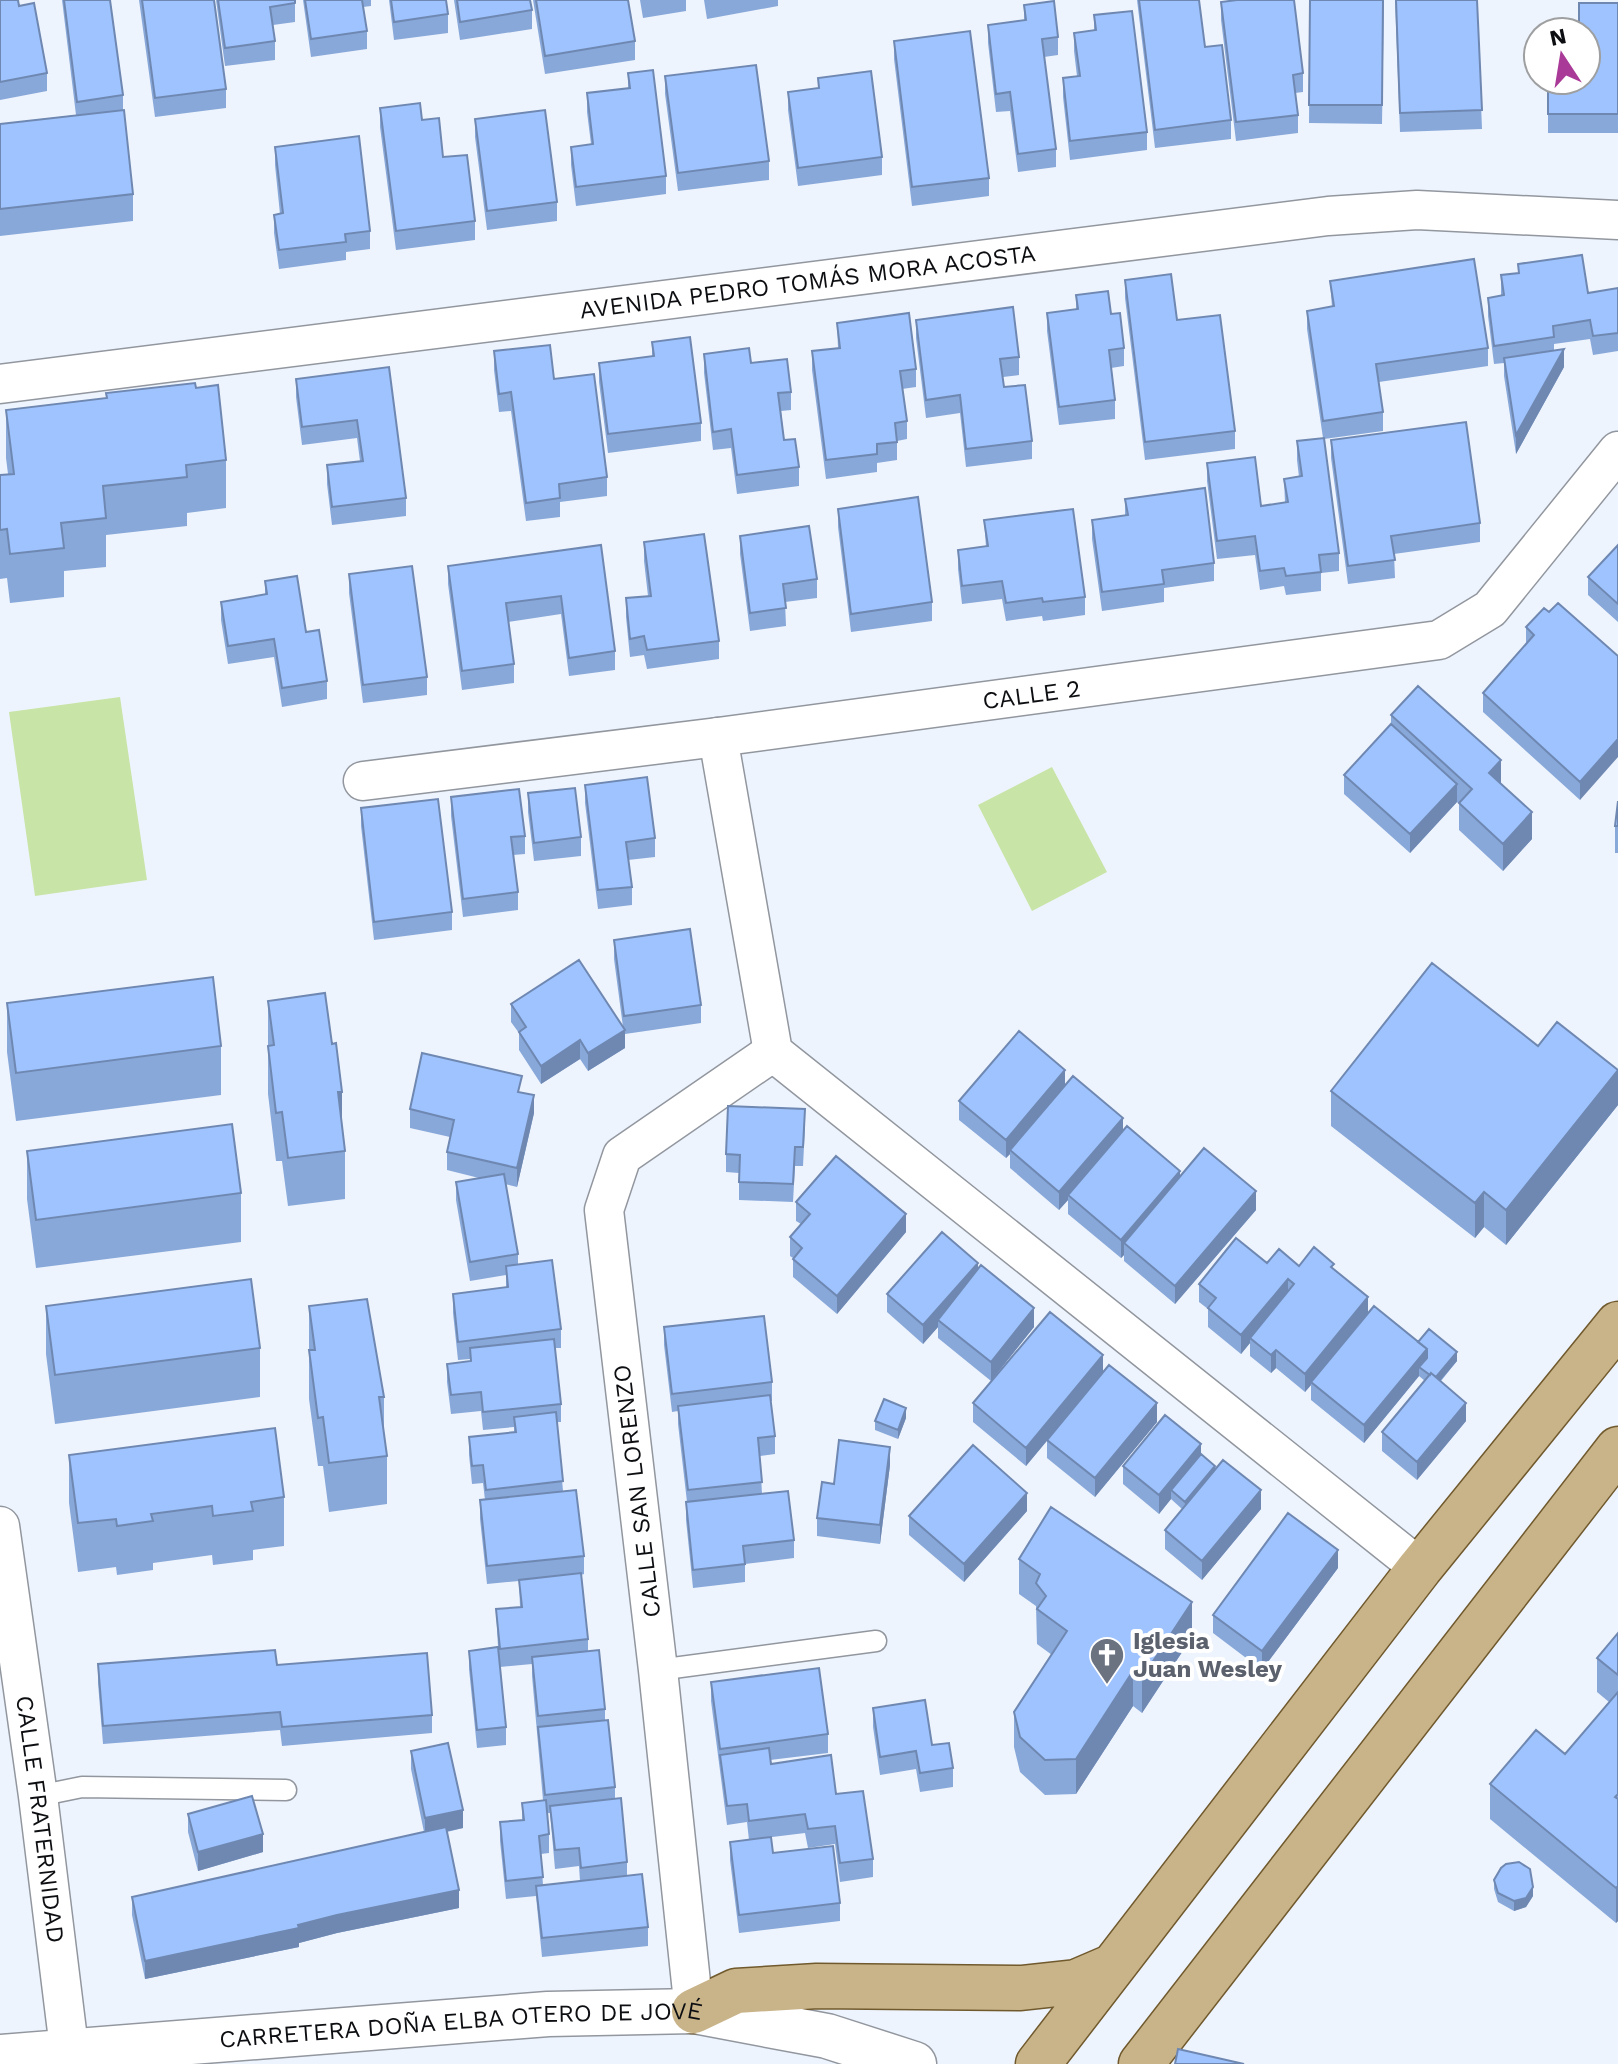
<svg xmlns="http://www.w3.org/2000/svg" width="1618" height="2064" viewBox="0 0 1618 2064" font-family="'Work Sans',sans-serif">
	<style>
		.green { fill: #c8e4a7 }
		.lines { fill: none; stroke-linecap: round; stroke-linejoin: round }
		.lane-casing { stroke: #92979f; stroke-width: 23 }
		.street-casing { stroke: #92979f; stroke-width: 41 }
		.secondary-casing { stroke: #92979f; stroke-width: 47 }
		.primary-casing { stroke: #70592d; stroke-width: 47 }
		.lane { stroke: #fff; stroke-width: 20 }
		.street { stroke: #fff; stroke-width: 38 }
		.secondary { stroke: #fff; stroke-width: 44 }
		.primary { stroke: #c9b48a; stroke-width: 44 }
		.wall { fill: #88a8da; fill-rule: evenodd }
		.shaded-wall { fill: #6f88b2 }
		.building { fill: #9ec3fe; stroke: #6f88b2; stroke-width: 2 }
		.labels { text-anchor: middle; dominant-baseline: central; stroke-width: 8; stroke-linejoin: round; paint-order: stroke }
		.street-label { font-size: 24px; fill: #0d0e11; stroke: #fff }
		.worship-label { font-size: 24px; font-weight: bold; fill: #5b616d; stroke: #fff; text-anchor: start }
	</style>
	<rect width="100%" height="100%" fill="#eef4fd"/>
	<!-- green -->
	<path class="green" d="M120,697L147,880L35,896L9,712Z
		M1052,767L1107,872L1032,911L978,805Z"/>
	<g class="lines">
		<defs>
			<path id="lane" d="M658,1670L876,1641
				M38,1796L82,1787L286,1790"/>
			<g id="street">
				<path id="s1" d="M0,384L1328,216L1417,210L1618,220"/>
				<path d="M718,737L773,1052L1420,1568"/>
				<path id="s2" d="M363,781L718,737L1439,640L1490,609L1618,451"/>
				<path id="s3" d="M0,1526L38,1796L71,2064"/>
				<path d="M694,2011L658,1670L604,1210L622,1156L773,1052"/>
			</g>
			<g id="secondary">
				<path id="s4" d="M0,2057L548,2014L694,2011L827,2036L914,2064"/>
			</g>
			<path id="primary" d="M694,2011L736,1991L817,1986L1021,1988L1076,1982L1111,1967
				M1038,2064L1420,1568L1618,1324
				M1141,2064L1618,1449"/>
		</defs>
		<!-- lane casing -->
		<use href="#lane" class="lane-casing"/>
		<!-- street casing -->
		<use href="#street" class="street-casing"/>
		<!-- secondary casing -->
		<use href="#secondary" class="secondary-casing"/>
		<!-- primary casing -->
		<use href="#primary" class="primary-casing"/>
		<!-- lane -->
		<use href="#lane" class="lane"/>
		<!-- street -->
		<use href="#street" class="street"/>
		<!-- secondary -->
		<use href="#secondary" class="secondary"/>
		<!-- primary -->
		<use href="#primary" class="primary"/>
	</g>
	<!-- wall -->
	<path class="wall" d="M0,0L19,6L47,73V91L0,100Z
		M62,0H110L123,95V110L133,194V221L0,236V124L76,115Z
		M139,0H214L226,89V108L155,117Z
		M216,0H295V22L273,25L275,41V60L225,66Z
		M303,0H371V6L363,7L367,31V49L311,57Z
		M389,0H446L448,14V33L394,40Z
		M454,0H530L532,10V29L460,40Z
		M533,0H628L635,41V60L545,74Z
		M640,0H686V11L643,18Z
		M704,0H778V6L707,19Z
		M1137,0H1199L1205,47L1231,120V139L1155,148Z
		M1310,0H1384L1382,124L1309,123Z
		M1395,0H1477L1482,129L1400,132Z
		M1221,2L1303,73V92L1295,93L1298,115V133L1236,141L1221,20Z
		M1618,3V133H1548V80Z
		M1024,5L1058,37V55L1044,57L1056,149V167L1018,172L1010,111L996,112L988,43V25L1024,20Z
		M1094,15L1147,132V150L1070,160L1063,97V78L1077,76L1074,51V33L1094,30Z
		M894,41L989,178V196L912,206L894,59Z
		M628,73L666,176V194L576,206L571,165V147L591,144L587,112V93L628,88Z
		M665,76L769,161V180L678,191L665,94Z
		M818,78L882,157V175L798,186L788,110V92L818,88Z
		M380,108L422,120L443,157L475,221V240L396,250L380,127Z
		M475,119L557,202V221L487,230L475,137Z
		M275,147L370,231V249L346,252V260L279,269L274,233V215L280,214L275,165Z
		M1518,264L1588,293L1618,288V351L1593,355L1590,339L1554,344V350L1564,367L1516,454L1504,376V363L1494,364L1488,316V298L1501,296V275L1518,273Z
		M1125,280L1177,320L1235,431V449L1145,460L1125,298Z
		M1330,281L1488,348V366L1379,382L1383,412V431L1324,439L1339,553V571L1321,573V591L1286,595L1284,586L1260,590L1255,555L1217,559L1207,481V463L1261,506L1285,503L1284,479L1299,477L1297,460V441L1323,438L1307,329V311L1332,307Z
		M1076,295L1111,314L1124,348V366L1111,368L1115,400V419L1059,425L1047,331V313L1076,309Z
		M916,320L1019,357V375L1003,377L1004,387L1032,441V459L966,467L960,413L926,418L916,338Z
		M837,323L916,369V387L902,389L907,421V439L897,441V460L877,463V472L826,479L812,370V351L838,348Z
		M652,342L701,423V441L608,453L599,382V363L652,356Z
		M494,351L554,379L607,477V496L560,502V517L526,521L511,411L499,412L494,370Z
		M704,354L751,363L791,392V410L781,411L784,440L799,467V486L737,494L731,448L713,450L704,373Z
		M389,367L406,498V516L332,525L327,484V465L360,461L357,438L302,445L296,397V379Z
		M196,388L226,460V508L187,513V526L106,535V567L64,571V597L10,603L7,578L0,579V475L8,474L6,458V410Z
		M1331,440L1480,523V542L1394,554L1395,578L1348,584L1331,458Z
		M1125,499L1214,563V581L1164,588V602L1102,611L1092,539V520L1125,516Z
		M838,509L932,602V621L851,632L838,527Z
		M984,520L1085,597V615L1043,621L1042,616L1006,621L1002,599L962,604L958,569V550L986,547Z
		M740,536L817,579V598L785,602L786,626L750,631L740,554Z
		M644,542L719,641V659L647,669L644,655L630,657L626,617V598L648,596L644,561Z
		M601,545L615,651V670L569,676L561,614L508,622L514,664V683L462,690L448,584V566Z
		M1618,545V622L1588,595V577Z
		M349,574L427,677V695L363,703L349,593Z
		M265,581L306,632L327,681V699L282,707L274,657L228,664L221,620V602L265,595Z
		M1526,627L1618,656L1580,800L1483,712V693L1526,644Z
		M1391,715L1501,784L1532,839L1503,871L1459,830V804L1457,802L1410,853L1344,794V775L1391,724Z
		M585,785L655,838V857L628,860L632,887V905L598,909L585,803Z
		M528,793L581,837V856L534,861L528,812Z
		M451,797L525,836V854L513,855L518,892V910L463,917L451,816Z
		M1618,801V853H1615V826Z
		M361,808L452,912V930L374,940L361,826Z
		M614,940L701,1005V1023L625,1034V1048L588,1071L580,1059L541,1084L519,1050V1033L511,1022V1004L623,1027L614,959Z
		M268,1001L342,1126L345,1151V1199L288,1206L282,1161H276L268,1094Z
		M7,1003L221,1046V1095L16,1121L7,1052Z
		M1538,1046L1618,1105L1506,1245L1484,1227L1475,1238L1331,1126V1091Z
		M1065,1084L1180,1177L1256,1210L1175,1304L1124,1261V1255L1121,1258L1068,1214V1200L1059,1210L1010,1168V1154L1006,1158L959,1120V1101Z
		M522,1092L534,1113L517,1187L505,1184L518,1254V1264L561,1329V1348H555L561,1404V1422H557L563,1491L584,1556V1574L581,1575L588,1639V1651L605,1709V1720L615,1787V1799L627,1862V1876L648,1927V1946L542,1957L536,1896L506,1899L500,1841V1822L522,1820V1803L543,1800L532,1676V1664L500,1667L506,1727V1745L477,1748L469,1669V1651L498,1647L496,1609L520,1607L519,1581L487,1584L480,1519V1500H485L483,1483L472,1484L469,1455V1437L514,1432V1427L483,1430L481,1411L451,1414L447,1382V1364L470,1361V1359L458,1360L453,1313V1294L506,1287V1275L470,1281L456,1200V1182L479,1178L447,1170V1152L450,1137L410,1128V1109ZM547,1813H550L555,1869L579,1866L580,1881L543,1885L541,1854L549,1853V1834Z
		M805,1127L803,1166H795L793,1202L739,1200V1173L726,1172V1154Z
		M27,1151L241,1193V1242L36,1268L27,1199Z
		M796,1202L906,1232L837,1314L793,1277V1258L790,1256V1237L801,1224L796,1221Z
		M1267,1263L1334,1269L1368,1313L1418,1342L1457,1361L1441,1381L1466,1421L1417,1480L1382,1451V1432L1425,1381L1419,1376L1364,1443L1311,1400V1385L1305,1392L1276,1368L1271,1373L1250,1356V1343L1241,1354L1208,1327V1309L1199,1302V1284Z
		M978,1270L1034,1327L991,1381L938,1338V1327L923,1344L887,1312V1294Z
		M46,1306L260,1348V1397L55,1424L46,1354Z
		M309,1306L384,1397V1432L387,1456V1504L329,1512L323,1466H318L309,1399Z
		M664,1327L772,1382V1401H771L775,1436V1454L760,1456L762,1494L794,1540V1558L745,1564V1582L693,1588L686,1520V1502H687L678,1424V1411L672,1412L664,1345Z
		M1103,1372L1157,1422L1095,1497L1047,1458V1440L1026,1466L973,1422V1403Z
		M906,1418L898,1439L875,1430V1421Z
		M1201,1454L1215,1469L1261,1509L1202,1580L1165,1549V1530L1182,1509L1171,1499L1159,1514L1123,1484V1466Z
		M69,1455L284,1497V1546L253,1550V1560L213,1565L212,1555L153,1563V1570L117,1575L116,1567L78,1572L69,1503Z
		M890,1465L880,1544L817,1536V1518L834,1484Z
		M1027,1511L964,1582L909,1535V1516Z
		M1019,1559L1192,1637L1142,1713L1133,1706L1076,1794L1045,1795L1020,1772L1014,1747V1712L1052,1655L1037,1644L1036,1606L1019,1594Z
		M1338,1568L1262,1670L1213,1633V1615Z
		M1618,1633V1921L1616,1923L1490,1819V1784L1565,1754L1609,1702L1597,1692V1658Z
		M98,1664L432,1715V1733L282,1746L280,1730L103,1744L98,1683Z
		M711,1682L828,1734V1753L770,1760L771,1764L836,1794L873,1859V1877L840,1882L835,1844L808,1848L805,1833L755,1839L840,1903V1921L739,1933L730,1860V1842L749,1840L747,1822L727,1825L711,1701Z
		M873,1708L932,1745L953,1768V1787L920,1792L916,1769L880,1775L873,1727Z
		M411,1751L463,1828L447,1832L459,1908L337,1933L299,1943V1947L145,1979L132,1915V1897L424,1832L411,1769Z
		M188,1814L263,1852L198,1871L188,1832Z
		M1494,1880L1533,1896L1526,1907L1514,1911L1498,1902L1494,1889Z"/>
	<!-- shaded-wall -->
	<path class="shaded-wall" d="M1564,349V367L1516,454V435Z
		M1618,739V757L1580,800V782Z
		M1501,760V787L1489,773Z
		M1457,784V802L1410,853V834Z
		M1532,812V839L1503,871V844Z
		M625,1030V1048L588,1071V1053Z
		M580,1040V1059L541,1084V1066Z
		M1065,1070V1088L1010,1150V1154L1006,1158V1140Z
		M1618,1070V1105L1506,1245V1210Z
		M338,1092H342V1140Z
		M534,1095V1113L517,1187V1168Z
		M1123,1118V1136L1068,1195V1200L1059,1210V1192Z
		M1180,1171V1189L1124,1243V1255L1121,1258V1240Z
		M1256,1191V1210L1175,1304V1286Z
		M1484,1192V1227L1475,1238V1203Z
		M906,1214V1232L837,1314V1296Z
		M978,1263V1281L938,1320V1327L923,1344V1325Z
		M1288,1279V1298L1250,1338V1343L1241,1354V1335Z
		M1368,1297V1316L1311,1382V1385L1305,1392V1374Z
		M1034,1308V1327L991,1381V1362Z
		M1427,1349V1367H1419V1376L1364,1443V1425Z
		M1276,1350V1368L1271,1373V1355Z
		M1457,1352V1361L1434,1388V1379Z
		M1103,1355V1374L1026,1466V1448Z
		M1157,1403V1422L1095,1497V1478Z
		M1466,1403V1421L1417,1480V1462Z
		M906,1408V1418L898,1439V1430Z
		M1201,1444V1463L1171,1490V1499L1159,1514V1495Z
		M890,1447V1465L880,1544V1525Z
		M1215,1466V1475L1185,1511V1502Z
		M1261,1490V1509L1202,1580V1561Z
		M1027,1493V1511L964,1582V1564Z
		M1338,1550V1568L1262,1670V1651Z
		M1192,1602V1637L1142,1713V1678Z
		M1133,1671V1706L1076,1794V1759Z
		M463,1810V1828L425,1836V1818Z
		M263,1834V1852L198,1871V1852Z
		M1618,1886V1921L1616,1923V1888Z
		M1533,1887V1896L1526,1907L1514,1911V1901Z
		M459,1890V1908L337,1933L299,1943V1947L145,1979V1961L337,1915Z"/>
	<!-- building -->
	<path class="building" d="M0,0H18L19,6L34,3L47,73L0,82Z
		M64,0H110L123,95L77,102Z
		M142,0H214L226,89L155,98Z
		M218,0H295V3L270,7L275,41L225,48Z
		M305,0H362L367,31L311,39Z
		M391,0H446L448,14L394,22Z
		M457,0H530L532,10L460,22Z
		M536,0H628L635,41L545,56Z
		M1139,0H1199L1205,47L1222,45L1231,120L1155,130Z
		M1237,0H1294L1303,73L1293,75L1298,115L1236,122L1221,2Z
		M1310,0H1383L1382,105H1309Z
		M1396,0H1477L1482,110L1400,113Z
		M1054,1L1058,37L1042,39L1056,149L1018,154L1010,92L996,94L988,25L1026,20L1024,5Z
		M1579,3H1618V114H1548V80H1586V32H1579Z
		M1132,11L1147,132L1070,141L1063,78L1080,76L1074,33L1096,30L1094,15Z
		M970,31L989,178L912,187L894,41Z
		M756,65L769,161L678,173L665,76Z
		M653,70L666,176L576,187L571,147L593,144L587,93L630,88L628,73Z
		M871,71L882,157L798,168L788,92L819,88L818,78Z
		M420,103L422,120L439,118L443,157L467,155L475,221L396,231L380,108Z
		M124,110L133,194L0,209V124Z
		M545,110L557,202L487,211L475,119Z
		M359,136L370,231L345,234L346,242L279,250L274,215L283,213L275,147Z
		M1582,255L1588,293L1618,288V333L1593,336L1590,320L1553,326L1554,337L1494,346L1488,298L1504,295L1501,275L1519,273L1518,264Z
		M1474,259L1488,348L1376,364L1383,412L1323,421L1307,311L1334,306L1330,281Z
		M1171,274L1177,320L1220,315L1235,431L1145,442L1125,280Z
		M1108,291L1111,314L1120,313L1124,348L1109,350L1115,400L1059,407L1047,313L1078,309L1076,295Z
		M1013,307L1019,357L1000,359L1004,387L1025,385L1032,441L966,449L960,395L926,400L916,320Z
		M909,313L916,369L900,371L907,421L895,423L897,442L877,444V454L826,460L812,351L840,348L837,323Z
		M690,337L701,423L608,434L599,363L654,356L652,342Z
		M550,345L554,379L594,374L607,477L559,484L560,498L526,503L511,392L499,394L494,351Z
		M749,348L751,363L787,359L791,392L778,393L784,440L795,439L799,467L737,475L731,429L713,432L704,354Z
		M1564,349L1516,435L1504,358Z
		M389,367L406,498L332,507L327,465L363,461L357,420L302,427L296,379Z
		M195,383L196,388L218,385L226,460L186,465L187,477L103,486L106,518L61,523L64,548L10,554L7,529L0,530V475L14,474L6,410L107,398L106,393Z
		M1466,422L1480,523L1391,536L1395,560L1348,566L1331,440Z
		M1324,438L1339,553L1319,555L1321,572L1286,576L1284,568L1260,571L1255,536L1217,541L1207,463L1255,457L1261,506L1288,502L1284,479L1302,476L1297,441Z
		M1205,488L1214,563L1162,570L1164,584L1102,592L1092,520L1128,515L1125,499Z
		M918,497L932,602L851,614L838,509Z
		M1073,509L1085,597L1043,602L1042,598L1006,603L1002,581L962,586L958,550L988,546L984,520Z
		M809,526L817,579L783,584L786,608L750,613L740,536Z
		M704,534L719,641L647,650L644,636L630,639L626,598L651,596L644,542Z
		M601,545L615,651L569,658L561,596L506,603L514,664L462,671L448,566Z
		M1618,545V604L1588,577Z
		M412,566L427,677L363,685L349,574Z
		M297,576L306,632L319,630L327,681L282,688L274,639L228,646L221,602L267,594L265,581Z
		M1558,603L1618,656V739L1580,782L1483,693L1534,635L1526,627L1544,608L1549,612Z
		M1418,686L1501,760L1489,773L1532,812L1503,844L1459,803L1472,789L1391,715Z
		M1391,724L1457,784L1410,834L1344,775Z
		M647,777L655,838L626,842L632,887L598,890L585,785Z
		M575,788L581,837L534,843L528,793Z
		M519,789L525,836L511,837L518,892L463,899L451,797Z
		M438,799L452,912L374,922L361,808Z
		M1618,801V826H1615Z
		M690,929L701,1005L624,1016L614,940Z
		M579,960L625,1030L588,1053L580,1040L541,1066L519,1032L526,1027L511,1004Z
		M1432,963L1538,1046L1557,1022L1618,1070L1506,1210L1484,1192L1475,1203L1331,1091Z
		M213,977L221,1046L16,1073L7,1003Z
		M325,993L332,1044L336,1043L342,1092H338L345,1151L288,1158L282,1112L276,1113L268,1046L274,1045L268,1001Z
		M1019,1031L1065,1070L1006,1140L959,1101Z
		M422,1053L522,1076L518,1092L534,1095L517,1168L447,1152L454,1120L410,1109Z
		M1073,1076L1123,1118L1059,1192L1010,1150Z
		M728,1106L805,1109L803,1147H795L793,1184L739,1182L740,1155L726,1154Z
		M232,1124L241,1193L36,1220L27,1151Z
		M1127,1126L1180,1171L1121,1240L1068,1195Z
		M1204,1148L1256,1191L1175,1286L1124,1243Z
		M836,1156L906,1214L837,1296L793,1259L802,1248L790,1237L810,1214L796,1202Z
		M504,1174L518,1254L470,1262L456,1182Z
		M942,1232L978,1263L923,1325L887,1294Z
		M1236,1238L1267,1263L1279,1249L1299,1266L1314,1247L1334,1264L1331,1267L1368,1297L1305,1374L1276,1350L1271,1355L1250,1338L1294,1284L1288,1279L1241,1335L1208,1308L1216,1298L1199,1284Z
		M552,1260L561,1329L458,1342L453,1294L508,1287L506,1266Z
		M981,1265L1034,1308L991,1362L938,1320Z
		M251,1279L260,1348L55,1375L46,1306Z
		M367,1299L384,1397H379L387,1456L329,1463L323,1417L318,1418L309,1350H315L309,1306Z
		M1374,1306L1427,1349L1364,1425L1311,1382Z
		M1050,1312L1103,1355L1026,1448L973,1403Z
		M764,1316L772,1382L672,1394L664,1327Z
		M1429,1329L1457,1352L1436,1377L1431,1373L1430,1375L1419,1367L1427,1358V1349L1418,1342Z
		M554,1339L561,1404L483,1412L481,1392L451,1395L447,1364L471,1361L470,1348Z
		M1109,1365L1157,1403L1095,1478L1047,1440Z
		M1431,1373L1466,1403L1417,1462L1382,1432Z
		M770,1395L775,1436L758,1438L762,1482L688,1490L678,1406Z
		M884,1399L906,1408L898,1430L875,1421Z
		M556,1412L563,1481L486,1490L483,1465L472,1466L469,1437L516,1432L514,1417Z
		M1165,1415L1201,1444L1159,1495L1123,1466Z
		M275,1428L284,1497L251,1502L253,1511L213,1516L212,1506L151,1514L153,1521L117,1526L116,1519L78,1523L69,1455Z
		M839,1440L890,1447L880,1525L817,1518L822,1482L834,1484Z
		M973,1445L1027,1493L964,1564L909,1516Z
		M1201,1454L1215,1466L1185,1502L1171,1490Z
		M1223,1460L1261,1490L1202,1561L1165,1530Z
		M576,1490L584,1556L487,1566L480,1500Z
		M788,1491L794,1540L743,1546L745,1564L693,1570L686,1502Z
		M1051,1507L1192,1602L1142,1678L1133,1671L1076,1759L1045,1760L1020,1737L1014,1712L1067,1631L1037,1609L1046,1596L1036,1583L1040,1574L1019,1559Z
		M1288,1513L1338,1550L1262,1651L1213,1615Z
		M581,1573L588,1639L500,1649L496,1609L522,1607L519,1580Z
		M1618,1633V1675L1597,1658Z
		M498,1647L506,1727L477,1730L469,1651Z
		M275,1650L277,1665L427,1653L432,1715L282,1727L280,1712L103,1726L98,1664Z
		M599,1650L605,1709L538,1716L532,1657Z
		M819,1668L828,1734L720,1749L711,1682Z
		M1618,1692V1794L1615,1797L1618,1799V1886L1616,1888L1490,1784L1536,1730L1565,1754Z
		M925,1700L932,1745L949,1743L953,1768L920,1773L916,1751L880,1757L873,1708Z
		M608,1720L615,1787L545,1795L538,1727Z
		M448,1743L463,1810L425,1818L411,1751Z
		M769,1748L771,1764L831,1755L836,1794L863,1791L873,1859L840,1863L835,1826L808,1829L805,1814L749,1821L747,1804L727,1806L720,1755Z
		M252,1796L263,1834L198,1852L188,1814Z
		M621,1798L627,1862L581,1868L579,1848L555,1850L550,1806Z
		M546,1800L549,1834L539,1836L543,1877L506,1881L500,1822L524,1820L522,1803Z
		M446,1827L459,1890L337,1915L298,1925L299,1928L145,1961L132,1897Z
		M771,1837L773,1853L833,1846L840,1903L739,1915L730,1842Z
		M1519,1862L1530,1869L1533,1887L1526,1898L1514,1901L1498,1893L1494,1880L1501,1868L1506,1864Z
		M642,1874L648,1927L542,1938L536,1886Z
		M1178,2049L1244,2064H1175Z"/>
	<!-- icons -->
	<defs>
		<symbol id="church-pin" viewBox="-11 -11 22 30"><path d="M0 17L-7.5 6A9.5 9.5 0 1 1 7.5 6Z" fill="#6b7280" stroke="#fff"/><path d="M-1.2-6h2.4v3.5h3.3v2.4h-3.3V6h-2.4V-.1h-3.3v-2.4h3.3Z" fill="#fff"/></symbol>
	</defs>
	<g fill-rule="evenodd">
		<use href="#church-pin" x="1087" y="1635" width="40" height="54"/>
	</g>
	<g class="labels">
		<!-- street labels -->
		<g class="street-label">
			<text stroke="none"><textPath href="#s1" startOffset="814">AVENIDA PEDRO TOMÁS MORA ACOSTA</textPath></text>
			<text stroke="none"><textPath href="#s2" startOffset="674">CALLE 2</textPath></text>
			<text transform="translate(637 1491) rotate(-97)">CALLE SAN LORENZO</text>
			<text stroke="none"><textPath href="#s3" startOffset="296">CALLE FRATERNIDAD</textPath></text>
			<text stroke="none"><textPath href="#s4" startOffset="462">CARRETERA DOÑA ELBA OTERO DE JOVÉ</textPath></text>
		</g>
		<!-- worship labels -->
		<g class="worship-label">
			<text x="1133" y="1641">Iglesia<tspan x="1133" dy="28">Juan Wesley</tspan></text>
		</g>
	</g>
	<!-- north arrow -->
	<g transform="translate(1562 56) rotate(348)"><circle r="38" fill="#ffffff" stroke="#9e9fa0" stroke-width="2"/>
	<path d="M0-6L14 30L0 20L-14 30Z" fill="#a93a98"/>
	<text y="-12" font-size="22" font-weight="bold" text-anchor="middle" fill="#0d0e11">N</text>
	</g>
</svg>
